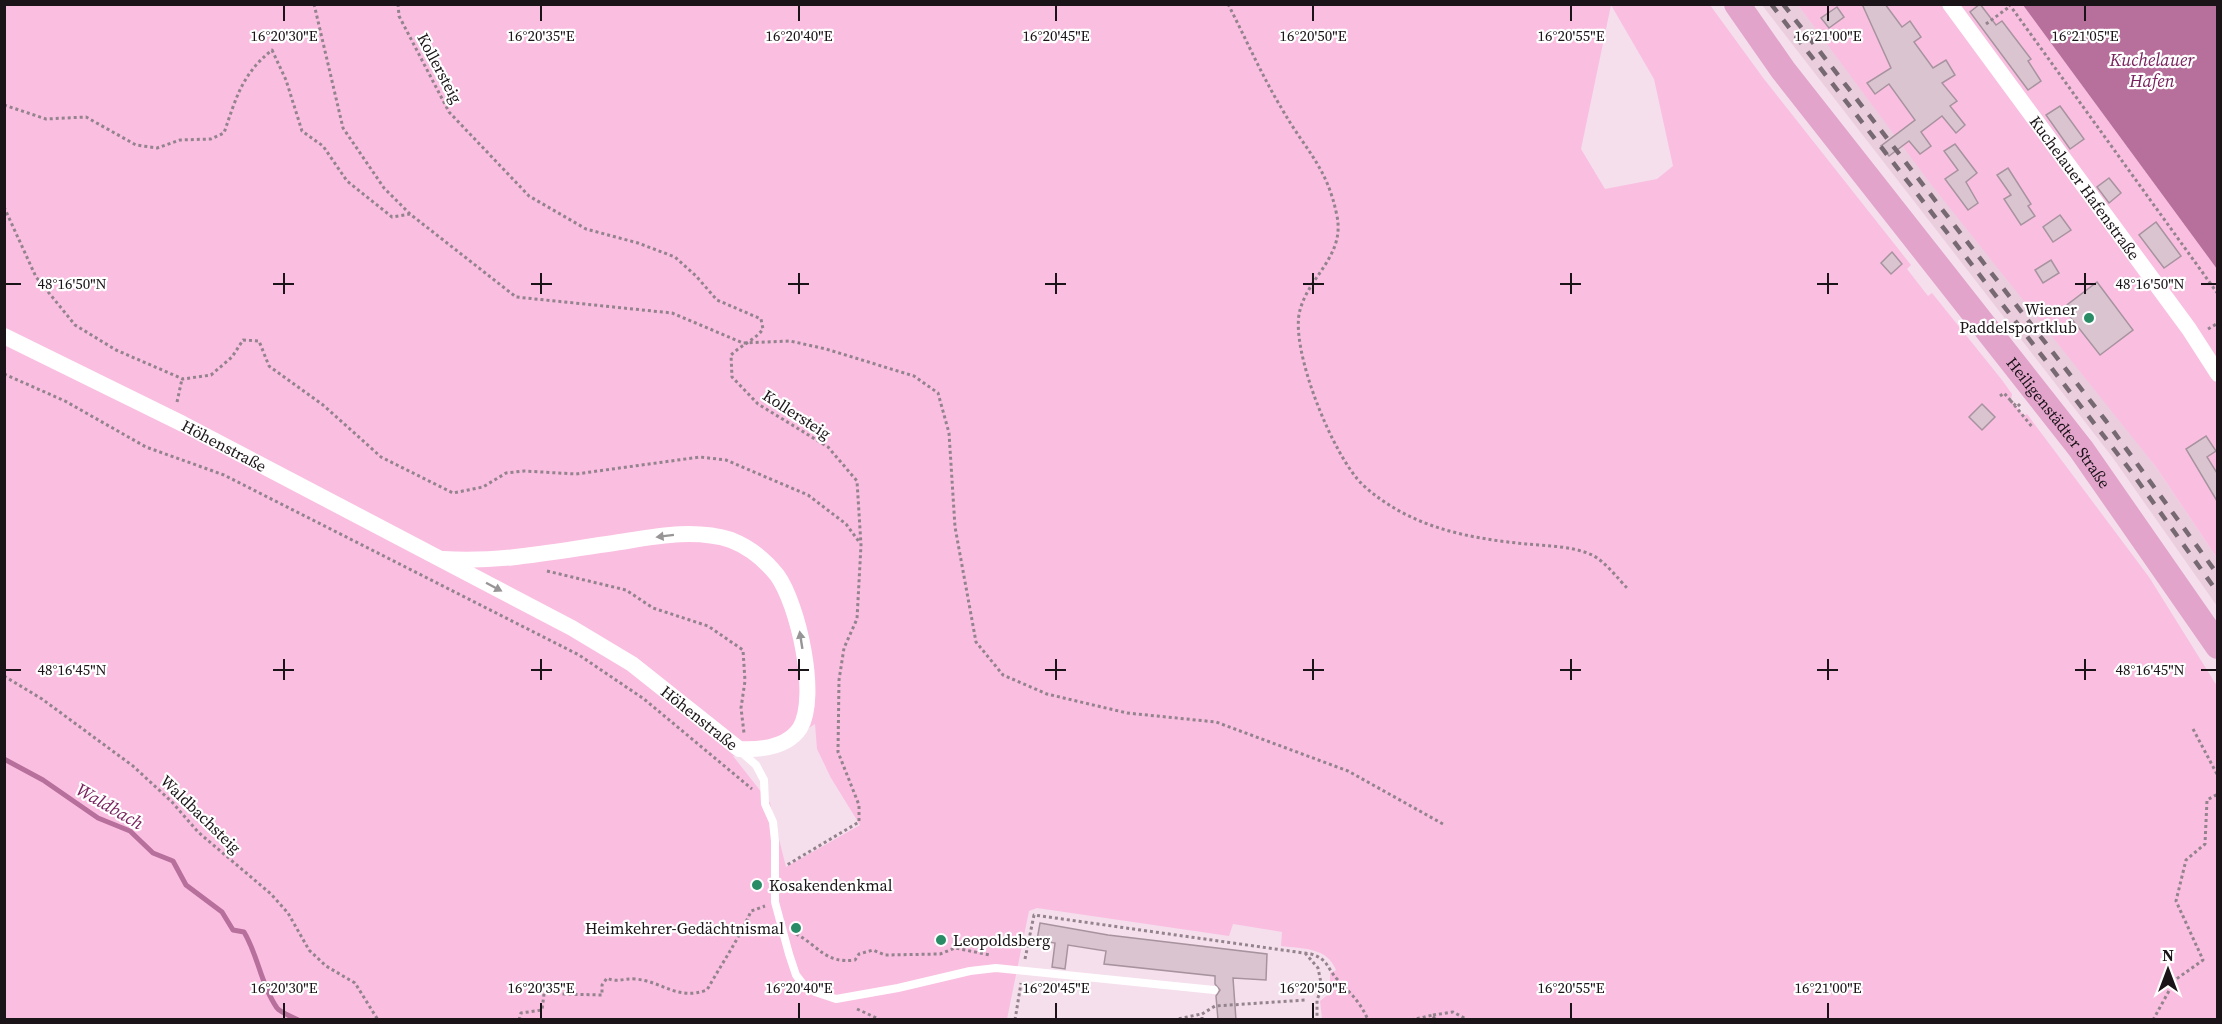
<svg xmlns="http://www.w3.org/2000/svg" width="2222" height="1024" viewBox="0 0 2222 1024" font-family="'Source Serif 4',serif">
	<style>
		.built { fill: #ebcede }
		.green { fill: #fabee1; fill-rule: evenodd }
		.water { fill: #b76f9b }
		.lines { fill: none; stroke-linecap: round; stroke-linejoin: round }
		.stream { stroke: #b76f9b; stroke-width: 5 }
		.building { fill: #d9c4d0; stroke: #a7939e; stroke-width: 1.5 }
		.path { stroke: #93838c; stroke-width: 3; stroke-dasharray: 3 3; stroke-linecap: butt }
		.lane { stroke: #fff; stroke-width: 8 }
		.street { stroke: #fff; stroke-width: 16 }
		.primary { stroke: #e2a4cb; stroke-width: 26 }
		.rail { stroke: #766971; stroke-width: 4.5; stroke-dasharray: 10 10; stroke-linecap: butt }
		.oneway { fill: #989597 }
		.ticks { fill: none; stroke: #1a1317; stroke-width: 2 }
		.poi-dot { fill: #298c66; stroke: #fff; stroke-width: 2 }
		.labels { text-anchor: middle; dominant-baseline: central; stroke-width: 4.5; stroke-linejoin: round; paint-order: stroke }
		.street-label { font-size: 16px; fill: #1a1317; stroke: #fff }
		.poi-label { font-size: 16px; fill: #1a1317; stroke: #fff; text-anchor: end }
		.water-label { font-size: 18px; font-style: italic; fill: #7a235e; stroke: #fff }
		.ticks-label { font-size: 15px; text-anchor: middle; fill: #1a1317; stroke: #fff; stroke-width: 4.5; stroke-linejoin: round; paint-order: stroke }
	</style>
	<rect width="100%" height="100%" fill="#f5dfec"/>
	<!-- built -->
	<path class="built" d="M1762,5H1798L2156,467L2217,558V606L2113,458Z"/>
	<!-- green -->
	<path class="green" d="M4,5H1710L1764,79L1911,265L1907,269L1928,296L1932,293L2002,380L2012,394L2011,401L2024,416L2027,414L2149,577L2217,686V1019H1322L1320,1001L1330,993V973L1336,970C1327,947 1303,949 1281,946L1282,932L1233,924L1229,936L1037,908L1029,911L1007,1019H5ZM1611,5L1654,79L1673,166L1657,179L1605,189L1581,149ZM815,724L817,749L831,778L860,825L786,867L770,803L733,756L769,754Z
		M1798,5H2023L2217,269V558L2156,467L1930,183Z"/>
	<!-- water -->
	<path class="water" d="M2023,5H2217V269Z"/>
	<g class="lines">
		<!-- stream -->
		<path class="stream" d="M4,759L43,780L98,818L130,831L153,853L173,861L186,885L222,912L233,930L244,932C258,955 261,985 277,1008C281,1013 291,1016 298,1020"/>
	</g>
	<!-- building -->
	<path class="building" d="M1862,4H1885L1902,27L1910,21L1921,37L1914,42L1933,68L1946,60L1955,75L1942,83L1957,101L1950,106L1965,125L1956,133L1942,116L1921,132L1931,146L1920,154L1909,141L1889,156L1881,146L1915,120L1889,84L1875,94L1867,83L1891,68Z
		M1980,4L1996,25L2002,21L2031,59L2028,61L2041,81L2028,90L1970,12Z
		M1837,7L1844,17L1829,28L1821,18Z
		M2060,106L2084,139L2070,149L2046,115Z
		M1955,144L1977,173L1966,182L1978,203L1968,210L1945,179L1958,170L1944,151Z
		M2008,168L2031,204L2028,206L2035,216L2021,225L2004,199L2011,195L1997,175Z
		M2109,178L2121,193L2109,203L2097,187Z
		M2060,215L2071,230L2053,242L2043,227Z
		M2156,222L2181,256L2164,268L2139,235Z
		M1892,252L1902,264L1891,274L1881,263Z
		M2051,260L2059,273L2043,283L2035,270Z
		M2097,282L2133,330L2100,355L2063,308Z
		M1982,404L1995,417L1982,430L1969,417Z
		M2206,436L2216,451L2207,457L2217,473V501L2186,449Z
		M1040,923L1108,935L1267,954L1266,980L1233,978L1236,1020H1218L1216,996L1220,990L1215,984V976L1104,964L1106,951L1068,945L1065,969L1052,967L1055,943L1037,940Z"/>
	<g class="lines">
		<!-- path -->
		<path class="path" d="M314,4L343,128L384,188L410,214L516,297L672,313L743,343L790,341L826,349L914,376L938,393L949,433L955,527L976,642L1003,675L1047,694L1127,713L1216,722L1348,771L1443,824
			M398,4L399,16L449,112L529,196L586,229L638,243L675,257L696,276L717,300L761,319L763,329C755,340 741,345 731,355L732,377L758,404L828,447L857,481L861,545L857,619L844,648L839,680L838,752L859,805V822L787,865
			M1228,4C1246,39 1262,76 1282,109C1305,150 1327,166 1337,216C1345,256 1309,276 1300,310C1289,349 1334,458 1363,485C1409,527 1466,538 1526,544C1547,546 1573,546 1592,555C1605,561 1618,579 1628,589
			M2009,4L2218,294
			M1986,24L2009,7
			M4,105L46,119L86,117L136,145L157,148L180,140L211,139L224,133C236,98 242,74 272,50L286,80L302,131L323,146L347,181L392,217L410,214
			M4,207L36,277L75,325L116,350L183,379L211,375L232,357L243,340L259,341L269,366L323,405L381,457L453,493L483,487L506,473L524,471L576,474L700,457L726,460L808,495L846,524L860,543
			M2208,329L2218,323
			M4,374L65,401L146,447L224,475L579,655L644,699L752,789
			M2000,396L2004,393L2011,401
			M177,402L182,379
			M2020,404L2017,407L2011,401L2033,428
			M547,571L626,590L653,608L708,626L743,650L745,681L741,708L744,733
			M4,676L42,699L133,766L172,802L198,832L271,894L288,913L309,950L326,966L355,983L378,1020
			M2193,729L2218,776
			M796,934C819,946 825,964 855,960L859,954L873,950L885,955L940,954L955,948L990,955
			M1305,953L1318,968L1320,978L1322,987L1317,1000V1020
			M1025,959L1034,915L1311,954C1328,959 1327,968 1337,979C1350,993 1360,1001 1368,1020
			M857,1009L881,1020
			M1433,1015L1453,1012L1468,1020
			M519,1020L521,1013L542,1010L545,986L562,994L602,995V985L607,978C617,983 624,978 635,979C662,981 677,1001 707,990C722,963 739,939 751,911L765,906
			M1015,1020L1021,983
			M1173,1020L1201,1014
			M1202,1020V1014L1215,1006L1306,1000
			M1411,1020L1433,1015L1435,1020
			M2153,1020L2175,980L2203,960L2176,901L2186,860L2205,844L2207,800L2218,794"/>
		<!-- lane -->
		<path class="lane" d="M739,750L756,765L764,780L765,804L773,822L775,841V902L789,954L796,975L803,984L815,992L836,999L898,988L970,971L996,968L1214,990"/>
		<!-- street -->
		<g class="street">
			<path id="s1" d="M1950,4L2189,329L2218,374"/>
			<path id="s2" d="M4,336L183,424L572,628L632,664L739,749C760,750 787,748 800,728C819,696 798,604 777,575C765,560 749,547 731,540C693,528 653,537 614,543C557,551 501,563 443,559"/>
		</g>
		<!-- primary -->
		<path class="primary" id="s3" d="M1737,4L1783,70L2081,449L2218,646"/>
		<!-- rail -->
		<path class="rail" d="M1771,4L2130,470L2218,593
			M1783,4L2106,421L2218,575"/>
	</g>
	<!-- one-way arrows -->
	<defs><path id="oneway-solid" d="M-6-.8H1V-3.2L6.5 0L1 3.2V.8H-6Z" transform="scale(1.5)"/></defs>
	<g class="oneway">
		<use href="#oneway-solid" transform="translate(665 536) rotate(173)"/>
		<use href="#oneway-solid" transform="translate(494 587) rotate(28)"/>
		<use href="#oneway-solid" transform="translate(801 640) rotate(-99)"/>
	</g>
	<!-- ticks -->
	<path class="ticks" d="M284,6V21M541,6V21M799,6V21M1056,6V21M1313,6V21M1571,6V21M1828,6V21M2085,6V21M284,273V294M541,273V294M799,273V294M1056,273V294M1313,273V294M1571,273V294M1828,273V294M2085,273V294M6,284H21M273,284H294M531,284H552M788,284H809M1045,284H1066M1303,284H1324M1560,284H1581M1817,284H1838M2075,284H2096M2201,284H2216M284,659V680M541,659V680M799,659V680M1056,659V680M1313,659V680M1571,659V680M1828,659V680M2085,659V680M6,670H21M273,670H294M531,670H552M788,670H809M1045,670H1066M1303,670H1324M1560,670H1581M1817,670H1838M2075,670H2096M2201,670H2216M284,1003V1018M541,1003V1018M799,1003V1018M1056,1003V1018M1313,1003V1018M1571,1003V1018M1828,1003V1018"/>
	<!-- markers -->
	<g class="poi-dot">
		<circle cx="2089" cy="318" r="6"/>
		<circle cx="757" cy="885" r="6"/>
		<circle cx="796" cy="928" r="6"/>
		<circle cx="941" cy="940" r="6"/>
	</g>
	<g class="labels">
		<!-- street labels -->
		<g class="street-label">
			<text transform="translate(440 68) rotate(62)">Kollersteig</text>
			<text stroke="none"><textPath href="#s1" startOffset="228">Kuchelauer Hafenstraße</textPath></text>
			<text transform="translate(797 414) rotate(33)">Kollersteig</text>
			<text stroke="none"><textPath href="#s3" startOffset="528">Heiligenstädter Straße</textPath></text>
			<text stroke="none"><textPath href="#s2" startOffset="246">Höhenstraße</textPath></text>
			<text stroke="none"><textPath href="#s2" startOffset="795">Höhenstraße</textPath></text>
			<text transform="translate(201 814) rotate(44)">Waldbachsteig</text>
		</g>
		<!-- poi labels -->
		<g class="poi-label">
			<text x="2077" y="309">Wiener<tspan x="2077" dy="18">Paddelsportklub</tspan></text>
			<text x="769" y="885" text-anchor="start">Kosakendenkmal</text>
			<text x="784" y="928">Heimkehrer-Gedächtnismal</text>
			<text x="953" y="940" text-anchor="start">Leopoldsberg</text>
		</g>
		<!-- water labels -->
		<g class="water-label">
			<text x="2152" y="59">Kuchelauer<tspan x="2152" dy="21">Hafen</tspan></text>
			<text transform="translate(110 806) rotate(30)">Waldbach</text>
		</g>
	</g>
	<g class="ticks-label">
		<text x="284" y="41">16°20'30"E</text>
		<text x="541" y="41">16°20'35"E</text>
		<text x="799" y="41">16°20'40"E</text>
		<text x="1056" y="41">16°20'45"E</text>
		<text x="1313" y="41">16°20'50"E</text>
		<text x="1571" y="41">16°20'55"E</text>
		<text x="1828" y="41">16°21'00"E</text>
		<text x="2085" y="41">16°21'05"E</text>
		<text x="72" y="289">48°16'50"N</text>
		<text x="2150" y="289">48°16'50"N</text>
		<text x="72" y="675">48°16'45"N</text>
		<text x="2150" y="675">48°16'45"N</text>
		<text x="284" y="993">16°20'30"E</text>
		<text x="541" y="993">16°20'35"E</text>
		<text x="799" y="993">16°20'40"E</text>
		<text x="1056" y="993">16°20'45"E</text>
		<text x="1313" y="993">16°20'50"E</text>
		<text x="1571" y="993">16°20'55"E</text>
		<text x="1828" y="993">16°21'00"E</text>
	</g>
	<!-- border -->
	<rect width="2222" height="1024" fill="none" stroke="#1a1317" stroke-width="12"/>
	<!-- north arrow -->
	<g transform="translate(2168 970)" stroke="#ffffff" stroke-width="4.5" paint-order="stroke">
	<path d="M0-4.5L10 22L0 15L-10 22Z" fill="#1a1317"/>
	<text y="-9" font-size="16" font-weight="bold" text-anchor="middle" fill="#1a1317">N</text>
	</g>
</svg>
